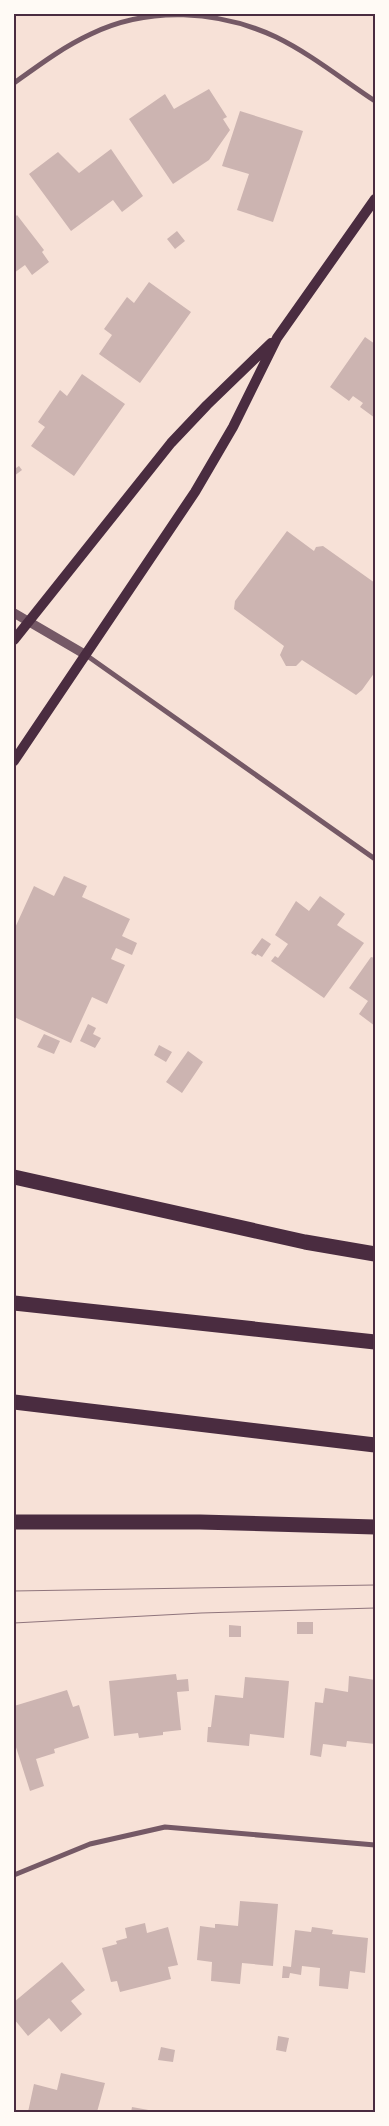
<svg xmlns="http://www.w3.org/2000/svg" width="389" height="2126" viewBox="0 0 389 2126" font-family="'Fira Sans Condensed',sans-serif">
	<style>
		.building { fill: #ccb4b1 }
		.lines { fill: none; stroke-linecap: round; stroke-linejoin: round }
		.minor { stroke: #755966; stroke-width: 5 }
		.tertiary { stroke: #755966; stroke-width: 9 }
		.secondary { stroke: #4a2c40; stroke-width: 10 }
		.motorway { stroke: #4a2c40; stroke-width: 15 }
		.tram { stroke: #8f747c; stroke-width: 1 }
		.neatline { fill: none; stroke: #4a2c40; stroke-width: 2 }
	</style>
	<rect width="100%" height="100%" fill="#f7e1d7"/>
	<!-- building -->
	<path class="building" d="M209,89L227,117L223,119L230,130L209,160L173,184L129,119L165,94L174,109Z
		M240,111L303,131L273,222L237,210L249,174L222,166Z
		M111,149L143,196L122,212L113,200L71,231L29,174L58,152L79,173Z
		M17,215L44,250L42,252L49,262L32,275L25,265L14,273V218Z
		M177,231L185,241L175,249L167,239Z
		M149,282L191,312L140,383L99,354L112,335L104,329L127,297L134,303Z
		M365,337L375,344V418L360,407L363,403L353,396L349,401L330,387Z
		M82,374L125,404L74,476L31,446L45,427L38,422L60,390L67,396Z
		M14,465L16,468L19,466L22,470L14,476Z
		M287,531L314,551L316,547L323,546L375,583V672L362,690L356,695L302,660L296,666H286L280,655L284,646L234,609L235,601Z
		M64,876L87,886L82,897L130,919L122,936L137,943L132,955L116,948L111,959L125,965L107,1004L92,997L71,1043L14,1017V930L34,886L54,896Z
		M320,896L345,914L337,925L364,943L324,998L271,961L275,956L278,958L288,944L275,935L296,901L309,911Z
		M262,938L271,944L262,957L257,954L256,956L251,953Z
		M371,957L375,958V1026L359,1014L368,1001L349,988Z
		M88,1024L96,1028L93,1034L101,1038L95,1048L80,1041Z
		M44,1034L60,1041L54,1054L37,1047Z
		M159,1045L172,1052L166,1062L154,1055Z
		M188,1051L203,1062L182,1093L166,1082Z
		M297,1622H313V1634H297Z
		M229,1625L241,1626V1637H229Z
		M176,1674L177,1680L188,1679L189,1691L177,1692L181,1730L163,1732V1735L139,1738L138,1733L114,1736L109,1681Z
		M349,1676L375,1680V1744L347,1741L346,1747L323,1744L321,1757L310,1755L315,1702L323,1703L325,1688L348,1692Z
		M245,1677L289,1681L284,1738L250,1734L249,1746L207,1742L208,1727H211L215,1695L243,1698Z
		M67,1690L73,1707L79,1705L89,1738L54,1749L55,1753L36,1759L44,1786L30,1791L14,1741V1706Z
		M240,1901L278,1904L273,1966L242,1963L240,1984L211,1981L212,1962L197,1960L200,1926L215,1928V1924H218L238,1926Z
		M145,1923L147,1933L168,1927L178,1965L168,1967L171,1979L120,1992L117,1981L111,1982L102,1948L117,1944L116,1941L127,1938L125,1928Z
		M312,1927L333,1930L332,1934L368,1938L365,1973L350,1971L348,1989L319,1986L320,1968L302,1966L301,1975L290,1973L289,1978H282L283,1966L291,1967L295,1930L311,1932Z
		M62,1962L85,1990L71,2001L82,2014L61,2032L49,2018L28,2036L14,2019V2002Z
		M278,2036L289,2038L286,2052L276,2050Z
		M161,2047L175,2050L173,2062L158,2060Z
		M61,2073L105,2083L97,2112H28L34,2084L57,2090Z
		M132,2107L154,2111V2112H131Z"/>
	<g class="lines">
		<!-- minor -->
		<path class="minor" d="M14,83C39,65 63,47 91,34C149,6 218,10 276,37C311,54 343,80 375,101
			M86,655L375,859
			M14,1875L90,1844L165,1827L375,1845"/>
		<!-- tertiary -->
		<path class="tertiary" d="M14,613L86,655"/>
		<!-- secondary -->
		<path class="secondary" d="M14,640L171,443L207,405L271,343
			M14,761L195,492L233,427L277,338L375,199"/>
		<!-- motorway -->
		<path class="motorway" d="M14,1177L305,1242L375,1254
			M14,1303L375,1342
			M14,1402L375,1445
			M14,1522H200L375,1527"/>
		<!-- tram -->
		<path class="tram" d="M14,1591L375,1585
			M14,1623L201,1613L375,1608"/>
	</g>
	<!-- border -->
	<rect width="389" height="2126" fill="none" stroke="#fffaf5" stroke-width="30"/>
	<rect x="15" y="15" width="359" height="2096" class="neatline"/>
</svg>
